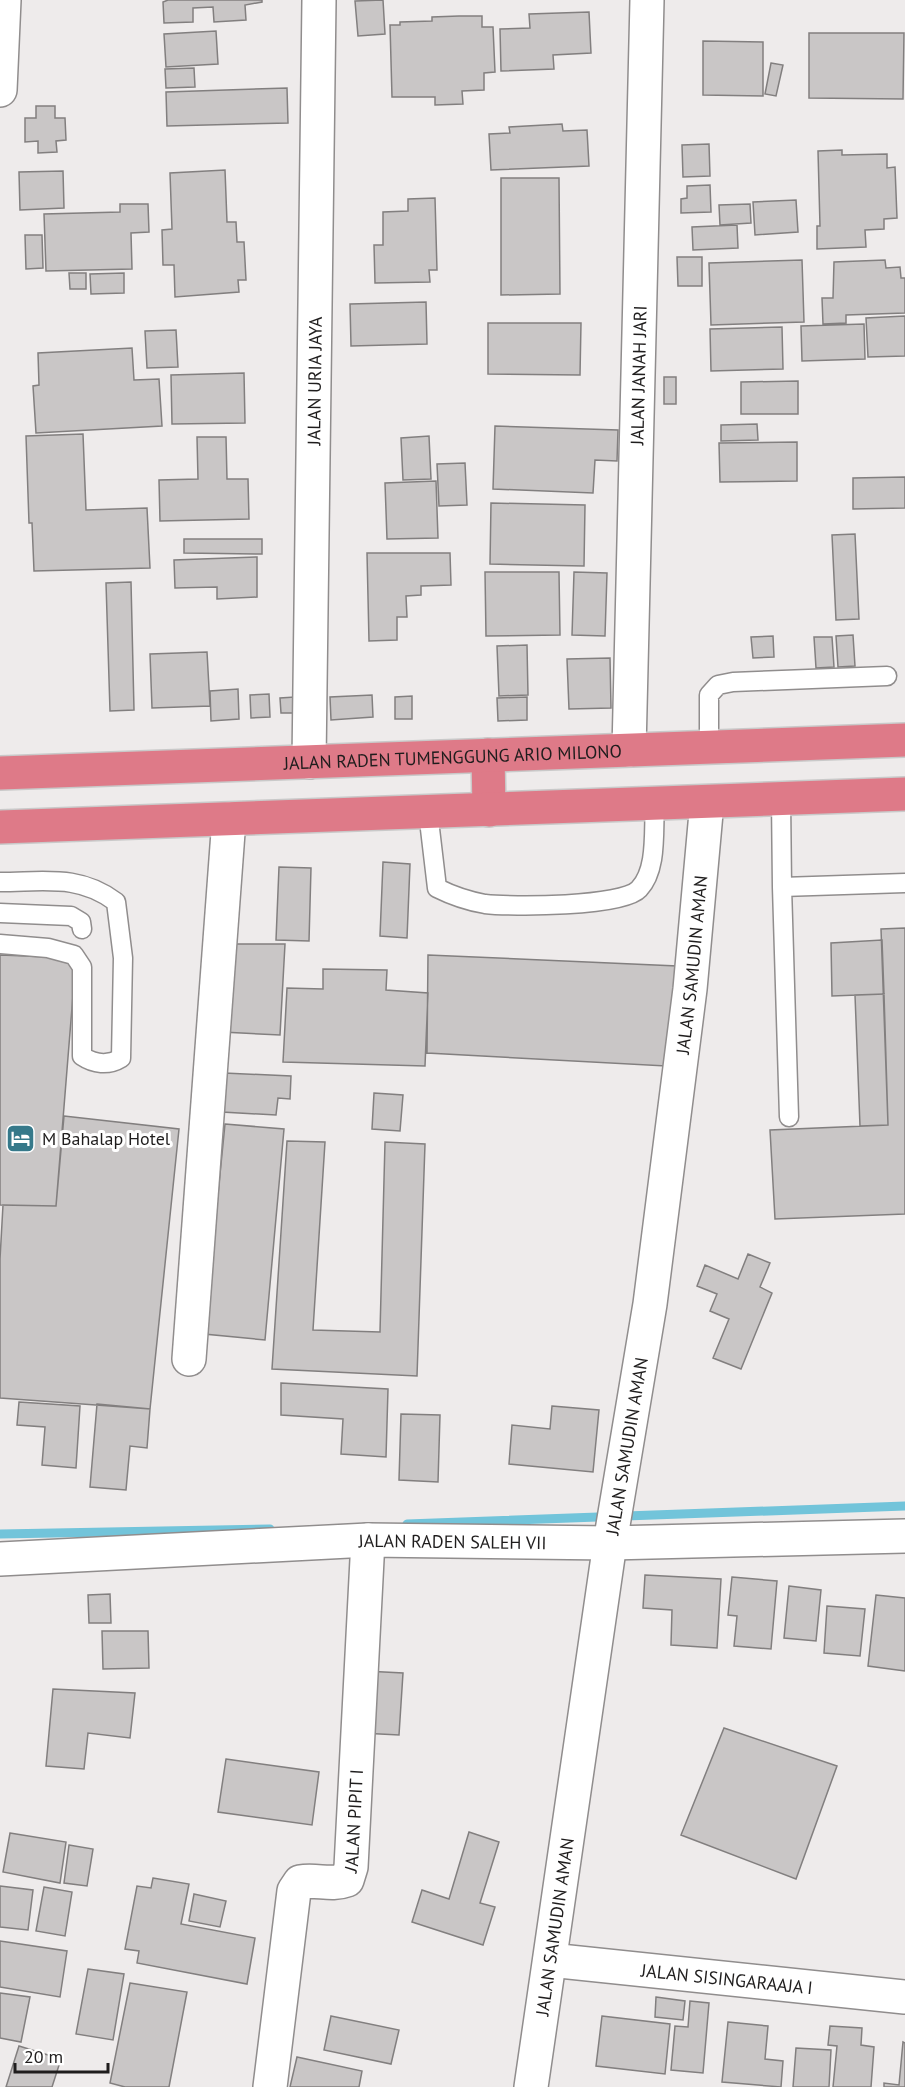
<svg xmlns="http://www.w3.org/2000/svg" width="905" height="2087" viewBox="0 0 905 2087" font-family="'PT Sans',sans-serif">
	<style>
		.lines { fill: none; stroke-linecap: round; stroke-linejoin: round }
		.stream { stroke: #72c4da; stroke-width: 9 }
		.building { fill: #c9c6c6; stroke: #827f7f; stroke-width: 1.5 }
		.service-casing { stroke: #908d8d; stroke-width: 21 }
		.minor-casing { stroke: #908d8d; stroke-width: 36 }
		.trunk-casing { stroke: #c9c9c9; stroke-width: 36 }
		.service { stroke: #fff; stroke-width: 18 }
		.minor { stroke: #fff; stroke-width: 33 }
		.trunk { stroke: #de7a88; stroke-width: 33 }
		.labels { text-anchor: middle; dominant-baseline: central; stroke-width: 6; stroke-linejoin: round; paint-order: stroke }
		.street-label { font-size: 18px; fill: #1f1d1d; stroke: #fff }
		.poi-label { font-size: 18px; fill: #1f1d1d; stroke: #fff; text-anchor: start }
	</style>
	<rect width="100%" height="100%" fill="#eeebeb"/>
	<g class="lines">
		<!-- stream -->
		<path class="stream" d="M407,1524L905,1506
			M0,1534L270,1529"/>
	</g>
	<!-- building -->
	<path class="building" d="M168,0H262V2L245,5L246,20L214,22L213,7L193,8V22L164,23L163,2Z
		M383,0L385,34L358,36L355,1Z
		M589,12L591,53L553,55L554,69L501,71L500,29L530,28L529,14Z
		M459,16H482V27H493L495,72L484,73V90L462,91L463,104L435,105V97H392L390,25H400V22L432,21V17Z
		M216,31L218,64L166,67L164,34Z
		M809,33H904L903,99L809,98Z
		M703,41L763,42V96L703,95Z
		M771,63L783,65L776,96L765,94Z
		M194,68L195,87L166,88L165,69Z
		M287,88L288,123L167,126L166,92Z
		M36,106H55V118H65L66,140L56,141L57,152L38,153V141L25,142V118H36Z
		M562,124L563,131L587,130L589,166L491,170L489,134L510,133L509,127Z
		M709,144L710,176L683,177L682,145Z
		M842,150V155L887,154V168L895,167L897,218L884,219V229L865,230L866,247L817,249V226H820L818,151Z
		M225,170L227,222H236L237,242H244L246,280H238L239,292L175,297L174,265H163L162,230L172,229L170,173Z
		M63,171L64,208L20,210L19,172Z
		M501,178H559L560,294L501,295Z
		M710,185L711,212L681,213V199L687,198V186Z
		M435,198L437,270H429L430,282L375,283L374,245H383V212L408,211V199Z
		M796,200L798,232L755,235L753,202Z
		M120,204H148L149,232L131,233L132,269L46,271L44,214L120,212Z
		M750,204L751,223L720,225L719,205Z
		M737,225L738,248L693,250L692,227Z
		M25,235H42L43,268L26,269Z
		M677,257H702V286H678Z
		M802,260L804,322L711,325L709,263Z
		M885,260L886,268L900,267L901,278H905V313L846,315V323L823,324L822,298H833L834,262Z
		M69,273H86V289H70Z
		M124,273V293L91,294L90,274Z
		M426,302L427,344L351,346L350,304Z
		M905,316V356L868,357L866,318Z
		M488,323H581L580,375L488,374Z
		M864,324L865,359L802,361L801,326Z
		M782,327L783,369L711,371L710,329Z
		M176,330L178,367L147,368L145,331Z
		M132,348L134,380L159,379L162,426L36,433L33,386L39,385L38,353Z
		M244,373L245,423L172,424L171,375Z
		M664,377H676V404H664Z
		M798,381V414H741V382Z
		M757,424L758,440L721,441V425Z
		M495,426L618,430L617,461L595,460L593,493L493,489Z
		M83,434L86,510L147,508L150,568L34,571L32,523H29L26,436Z
		M429,436L431,479L403,480L401,438Z
		M197,437H226L227,479H248L249,519L160,521L159,480L198,479Z
		M797,442V481L720,482L719,443Z
		M465,463L467,505L439,506L437,464Z
		M905,477V508L853,509V478Z
		M436,481L438,538L387,539L385,483Z
		M491,503L585,505L584,566L490,564Z
		M855,534L859,619L836,620L832,535Z
		M184,539H262V554L184,553Z
		M367,553H450L451,585L421,586V595L406,596L407,617H397V640L369,641Z
		M257,557V597L217,599V587L175,588L174,560Z
		M485,572H559L560,635L486,636Z
		M574,572L607,573L605,636L572,635Z
		M131,582L134,710L110,711L106,583Z
		M853,635L855,666L838,667L836,636Z
		M773,636L774,657L753,658L751,637Z
		M814,637H832L834,667L816,668Z
		M527,645L528,695L499,696L497,646Z
		M207,652L210,706L152,708L150,654Z
		M610,658L611,708L569,709L567,659Z
		M238,689L239,719L211,721L210,691Z
		M269,694L270,717L251,718L250,695Z
		M372,695L373,717L331,720L330,697Z
		M412,696V719H395V697Z
		M295,697L296,713H281L280,698Z
		M527,697V720L498,721L497,698Z
		M383,862L410,864L407,938L380,936Z
		M279,867L311,868L309,941L276,940Z
		M905,928V1214L775,1219L770,1130L888,1125L881,929Z
		M882,940L884,994L832,996L831,943Z
		M228,944H285L280,1035L222,1032Z
		M0,955L76,958L56,1206L0,1205Z
		M428,955L677,966L666,1066L427,1053Z
		M323,969L387,970L386,990L428,993L425,1066L283,1062L287,988L323,989Z
		M884,994L888,1125L860,1126L855,995Z
		M224,1073L291,1076L290,1099L278,1098L276,1115L222,1112Z
		M374,1093L403,1095L400,1131L372,1129Z
		M64,1116L179,1129L150,1409L0,1398V1259L3,1205L56,1206Z
		M225,1124L284,1129L265,1340L204,1334Z
		M287,1141L325,1142L313,1330L380,1332L385,1142L425,1144L417,1376L272,1369Z
		M748,1254L770,1263L760,1287L772,1293L741,1369L713,1358L729,1319L710,1311L717,1294L697,1286L705,1265L738,1279Z
		M281,1383L388,1389L386,1457L341,1454L343,1419L281,1415Z
		M19,1402L80,1406L76,1468L42,1465L45,1427L17,1425Z
		M97,1404L150,1409L147,1448L130,1446L126,1490L90,1487Z
		M552,1406L599,1410L593,1472L509,1464L512,1425L550,1429Z
		M401,1414L440,1415L438,1482L399,1480Z
		M645,1575L721,1579L717,1648L671,1645L672,1610L643,1608Z
		M732,1577L777,1581L771,1649L734,1646L737,1616L728,1615Z
		M789,1586L821,1590L816,1641L784,1638Z
		M110,1594L111,1623H89L88,1595Z
		M876,1595L905,1598V1671L868,1666Z
		M827,1606L865,1609L860,1656L824,1653Z
		M102,1631H148L149,1668L103,1669Z
		M365,1671L403,1673L399,1735L361,1733Z
		M53,1689L135,1693L130,1738L88,1733L84,1769L46,1766Z
		M724,1728L837,1766L796,1879L681,1835Z
		M226,1759L319,1772L312,1825L218,1812Z
		M469,1832L499,1842L480,1903L495,1907L483,1945L412,1922L422,1890L449,1899Z
		M10,1833L66,1842L60,1883L3,1872Z
		M69,1845L93,1849L87,1886L64,1883Z
		M153,1878L189,1884L181,1924L255,1938L247,1984L137,1963L139,1951L125,1949L137,1886L151,1888Z
		M0,1886L33,1890L28,1930L0,1927Z
		M44,1887L72,1892L65,1936L36,1931Z
		M194,1894L226,1901L220,1927L189,1921Z
		M0,1941L67,1951L60,1997L0,1987Z
		M88,1969L124,1974L113,2040L76,2034Z
		M130,1983L187,1992L169,2087H125L110,2083Z
		M0,1993L30,1997L21,2042L0,2038Z
		M656,1997L685,2001L683,2020L655,2017Z
		M690,2001L709,2003L703,2073L671,2070L675,2026L688,2027Z
		M331,2016L399,2030L391,2064L324,2050Z
		M602,2016L670,2024L665,2074L596,2066Z
		M728,2022L768,2026L765,2059L783,2061L781,2087L722,2082Z
		M830,2026L862,2028L861,2045L874,2047L871,2087H833L837,2046L828,2045Z
		M903,2042L905,2043V2087H884V2083L899,2085Z
		M19,2046L61,2059L52,2087H6Z
		M796,2048L831,2050L829,2087H793Z
		M297,2057L362,2071L359,2087H290Z"/>
	<g class="lines">
		<defs>
			<path id="service" d="M709,747V695L718,685L733,682L887,676
				M781,799L782,887L905,883
				M428,812L437,888C453,896 468,901 485,904C511,907 623,907 639,889C658,869 653,830 655,804
				M0,882C44,882 79,874 116,902L123,958L121,1058C108,1066 94,1064 82,1056V967L74,955L48,948L0,944
				M782,887L789,1117
				M0,913L71,916L81,922L82,929"/>
			<g id="minor">
				<path d="M0,90L4,0"/>
				<path id="s1" d="M629,750L647,0"/>
				<path id="s2" d="M309,762L319,0"/>
				<path d="M189,1359L229,819"/>
				<path id="s3" d="M0,1559L368,1540L610,1543L905,1536"/>
				<path id="s4" d="M550,1960L905,1997"/>
				<path id="s5" d="M270,2087L294,1891L300,1882C317,1879 331,1886 347,1880L351,1867L368,1540"/>
				<path id="s6" d="M531,2087L610,1543L650,1304L690,989L707,802"/>
			</g>
			<g id="trunk">
				<path d="M488,755L489,810"/>
				<path id="s7" d="M0,773L905,740"/>
				<path d="M0,827L905,794"/>
			</g>
		</defs>
		<!-- service casing -->
		<use href="#service" class="service-casing"/>
		<!-- minor casing -->
		<use href="#minor" class="minor-casing"/>
		<!-- trunk casing -->
		<use href="#trunk" class="trunk-casing"/>
		<!-- service -->
		<use href="#service" class="service"/>
		<!-- minor -->
		<use href="#minor" class="minor"/>
		<!-- trunk -->
		<use href="#trunk" class="trunk"/>
	</g>
	<!-- icons -->
	<defs>
		<symbol id="hotel-square" viewBox="-11 -11 22 22"><rect x="-9" y="-9" width="18" height="18" rx="4" fill="#36798a" stroke="#fff"/><path d="M-6-4.5h1.5V1H6V5H4.5V3h-9V5H-6ZM-4 0a1.8 1.8 0 1 1 3.6 0ZM.5 0V-2.5h3Q6-2.5 6 0Z" fill="#fff"/></symbol>
	</defs>
	<g fill-rule="evenodd">
		<use href="#hotel-square" x="4" y="1122" width="33" height="33"/>
	</g>
	<g class="labels">
		<!-- street labels -->
		<g class="street-label">
			<text stroke="none"><textPath href="#s1" startOffset="375">JALAN JANAH JARI</textPath></text>
			<text stroke="none"><textPath href="#s2" startOffset="381">JALAN URIA JAYA</textPath></text>
			<text stroke="none"><textPath href="#s7" startOffset="453">JALAN RADEN TUMENGGUNG ARIO MILONO</textPath></text>
			<text stroke="none"><textPath href="#s6" startOffset="1134">JALAN SAMUDIN AMAN</textPath></text>
			<text stroke="none"><textPath href="#s6" startOffset="648">JALAN SAMUDIN AMAN</textPath></text>
			<text stroke="none"><textPath href="#s3" startOffset="453">JALAN RADEN SALEH VII</textPath></text>
			<text stroke="none"><textPath href="#s5" startOffset="316">JALAN PIPIT I</textPath></text>
			<text stroke="none"><textPath href="#s6" startOffset="162">JALAN SAMUDIN AMAN</textPath></text>
			<text stroke="none"><textPath href="#s4" startOffset="178">JALAN SISINGARAAJA I</textPath></text>
		</g>
		<!-- poi labels -->
		<g class="poi-label">
			<text x="42" y="1138">M Bahalap Hotel</text>
		</g>
	</g>
	<!-- scale -->
	<path d="M15 2063v9h93v-9" fill="none" stroke="#1f1d1d" stroke-width="3"/>
	<text x="24" y="2063" font-size="18" fill="#1f1d1d" stroke="#ffffff" stroke-width="4.5" paint-order="stroke">20 m</text>
</svg>
